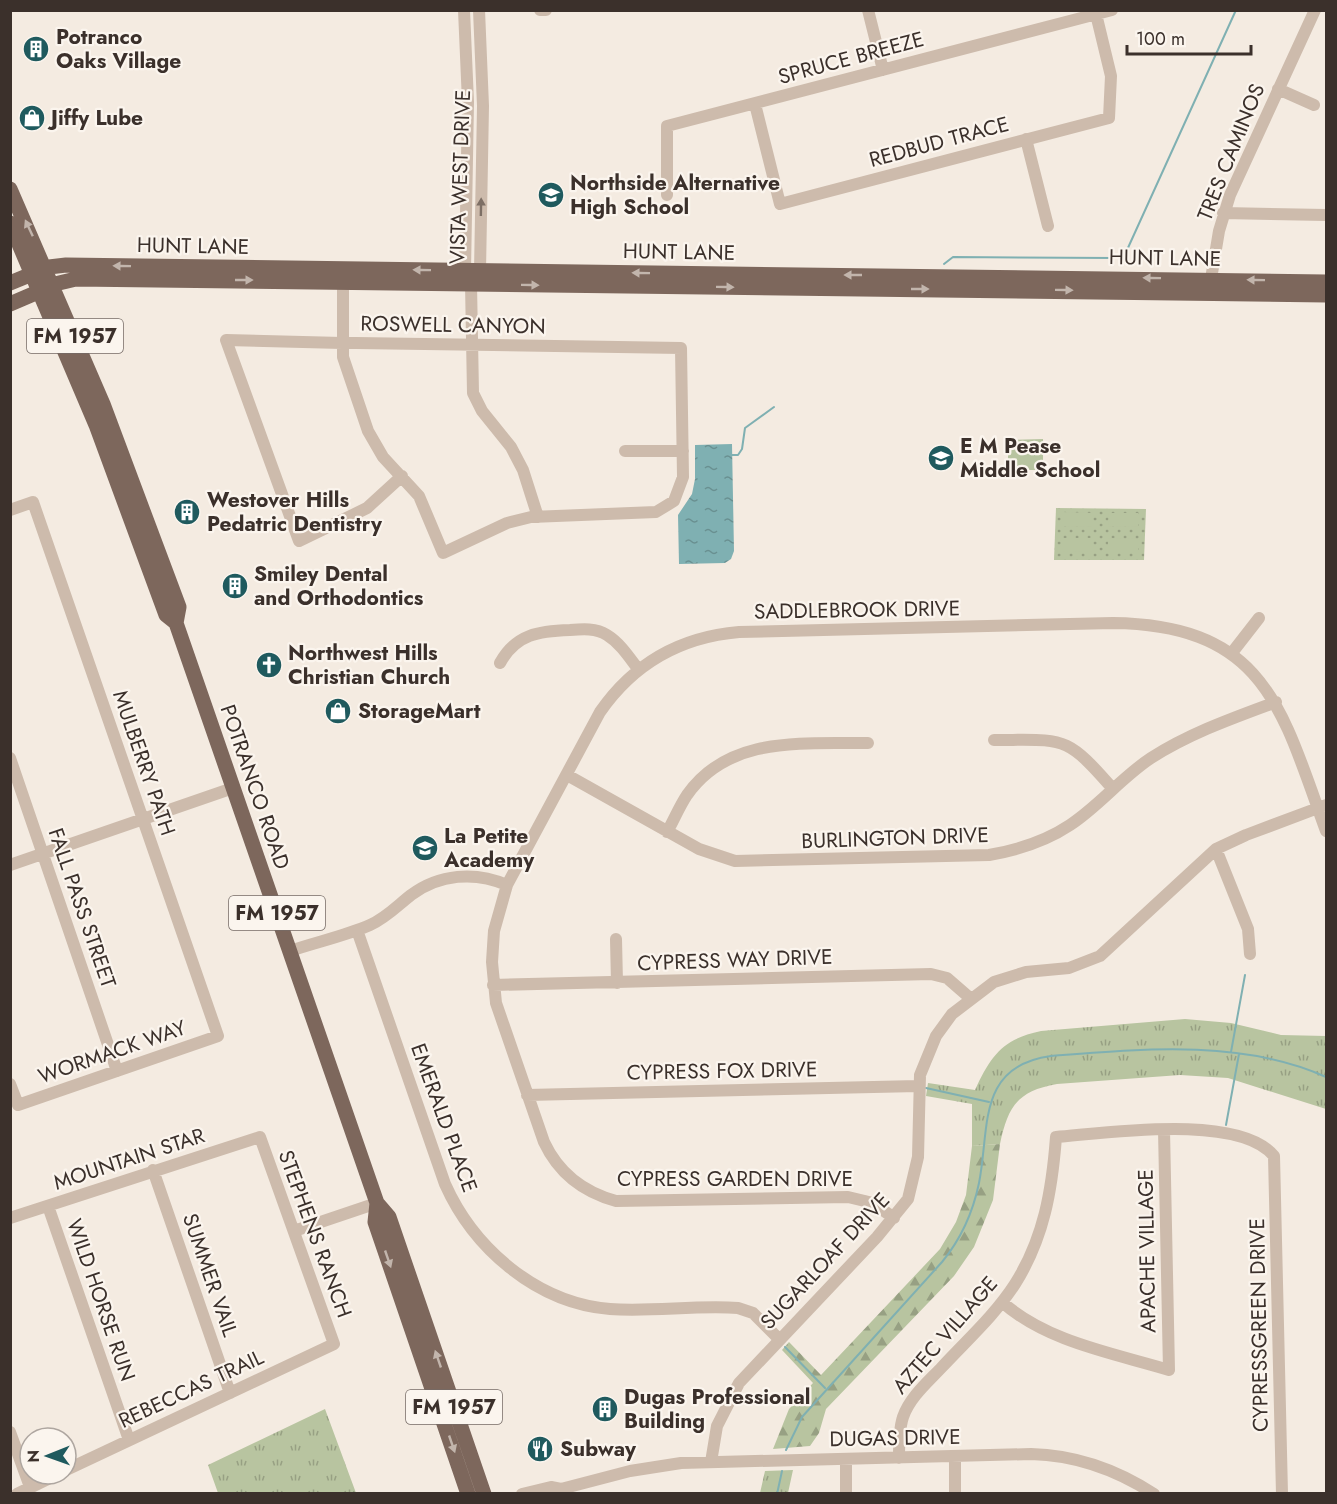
<svg xmlns="http://www.w3.org/2000/svg" width="1337" height="1504" viewBox="0 0 1337 1504" font-family="Jost,sans-serif">
	<style>
		.grass { fill: url(#grass-tufts) }
		.forest { fill: url(#forest-firs) }
		.park { fill: url(#park-dots) }
		.pitch { fill: #b8c4a0 }
		.water { fill: url(#water-ripples) }
		.lines { fill: none; stroke-linecap: round; stroke-linejoin: round }
		.stream { stroke: #7fb0b2; stroke-width: 2 }
		.minor { stroke: #cdbbac; stroke-width: 12 }
		.major { stroke: #7d675c; stroke-width: 15 }
		.oneway { fill: #7d6f65 }
		.oneway2 { fill: #c2b5ac }
		.labels { text-anchor: middle; dominant-baseline: central; stroke-width: 4.5; stroke-linejoin: round; paint-order: stroke }
		.shield { fill: #fbf5ee; stroke: #756b66; stroke-width: 1.5 }
		.shield-label { font-size: 20px; font-weight: bold; fill: #3b302b }
		.poi-label { font-size: 21px; font-weight: bold; fill: #3b302b; stroke: #fbf5ee; text-anchor: start }
		.street-label { font-size: 21px; fill: #3b302b; stroke: #fbf5ee }
	</style>
	<defs>
		<pattern id="grass-tufts" width="24" height="20" patternUnits="userSpaceOnUse" patternTransform="scale(1.5)"><rect width="24" height="20" fill="#b8c4a0"/><path d="M3 7l-1-3M5 7V3M7 7l1-3M15 17l-1-3M17 17v-4M19 17l1-3" fill="none" stroke="#97a083"/></pattern>
		<pattern id="forest-firs" width="22" height="20" patternUnits="userSpaceOnUse" patternTransform="scale(1.5)"><rect width="22" height="20" fill="#b8c4a0"/><path d="M5 1l3.5 6h-7zM16 11l3.5 6h-7z" fill="#97a083"/></pattern>
		<pattern id="park-dots" width="8" height="8" patternUnits="userSpaceOnUse" patternTransform="scale(1.5)"><rect width="8" height="8" fill="#b8c4a0"/><path d="M2 2h.1M6 6h.1" fill="none" stroke="#97a083" stroke-width="1.8" stroke-linecap="round"/></pattern>
		<pattern id="water-ripples" width="26" height="14" patternUnits="userSpaceOnUse" patternTransform="scale(1.5)"><rect width="26" height="14" fill="#7fb0b2"/><path d="M2 4q2-2 4 0t4 0M15 11q2-2 4 0t4 0" fill="none" stroke="#699091"/></pattern>
	</defs>
	<rect width="100%" height="100%" fill="#f4ebe1"/>
	<!-- grass -->
	<path class="grass" d="M1185,1019L1231,1023L1281,1035L1326,1036V1109L1228,1078L1180,1075L1057,1084C1017,1091 1008,1107 1000,1144L972,1146V1104L926,1096L928,1083L975,1090C991,1055 1003,1039 1041,1031Z
		M325,1409L356,1493H218L208,1465Z
		M793,1470L788,1493H760L765,1471Z"/>
	<!-- forest -->
	<path class="forest" d="M1000,1144L993,1200L974,1247L954,1276L826,1409L819,1433L810,1446L773,1449L789,1409L813,1383L782,1350L789,1342L821,1375L940,1249L956,1222L966,1195L972,1146Z"/>
	<!-- park -->
	<path class="park" d="M1056,508L1146,509L1144,560H1054Z"/>
	<!-- pitch -->
	<path class="pitch" d="M1043,439V470H1008V440Z
		M1063,512L1093,513V527L1063,526Z
		M1109,513H1138V527L1108,526Z
		M1063,538H1092V552L1063,551Z
		M1108,538L1138,539V552H1108Z"/>
	<!-- water -->
	<path class="water" d="M732,444L734,551L731,559L725,563L679,564L678,515L692,494L695,479V445Z"/>
	<g class="lines">
		<!-- stream -->
		<path class="stream" d="M944,264L953,257L1115,258L1127,250L1236,10
			M732,455H738L742,449L745,428L774,407
			M1231,1052L1245,975
			M926,1088L989,1102
			M1226,1125L1239,1054
			M785,1347L825,1388
			M786,1450L802,1417L942,1262C961,1239 973,1212 979,1183C990,1129 976,1066 1051,1056C1141,1049 1242,1039 1326,1077
			M777,1494L782,1471"/>
		<!-- minor -->
		<path class="minor" d="M464,10L468,102L465,271L471,284L473,393L482,411L511,447L523,470L538,517
			M540,10H546
			M868,10L883,70
			M1278,89L1314,105
			M755,104L780,204L1109,118L1111,76L1096,14
			M1026,139L1048,226
			M667,195V126L1112,10
			M1223,213L1326,215
			M475,278L480,271L483,106L479,10
			M1211,279L1219,231L1230,195L1315,10
			M343,281V357L368,431L383,457L419,496L443,553L507,523L531,517L656,512L674,501L683,477L681,348L356,343H342L226,340L299,541L367,508L402,476
			M625,451H683
			M10,510L33,502L218,1036L18,1105L10,1084
			M1231,654L1259,618
			M500,663C516,634 539,631 570,630C583,629 596,628 607,635C620,643 629,657 638,669
			M994,740C1065,740 1065,734 1113,789
			M10,758L117,1071
			M567,775L699,849L735,861L989,855C1018,850 1046,841 1070,825C1099,806 1122,777 1151,758C1190,733 1233,718 1276,702
			M667,832C674,820 679,807 687,795C729,735 803,744 868,743
			M1216,849L1248,929L1250,954
			M10,865L233,788
			M357,930L445,1184C474,1249 537,1303 610,1309C652,1312 696,1305 738,1308L753,1313L779,1339
			M616,939L617,983
			M290,951C316,942 345,936 370,925C386,918 397,906 411,895C439,874 475,871 507,885
			M493,985L931,974L947,978L970,998
			M527,1095L918,1086
			M153,1170L230,1393
			M48,1206L129,1440
			M10,1218L260,1137L334,1344L66,1470
			M894,1218L873,1203L848,1197L616,1201C583,1192 559,1174 544,1142L496,1003L492,962L494,931L507,885L600,712C634,663 680,637 739,632L1113,623C1266,625 1282,710 1326,831
			M294,1231L377,1203
			M1002,1302C1047,1342 1113,1353 1169,1370L1164,1130
			M10,1432L30,1487
			M955,1456V1494
			M899,1458C899,1445 899,1429 903,1417C910,1397 928,1382 942,1367C967,1340 995,1315 1015,1284C1044,1238 1052,1190 1056,1137C1107,1133 1239,1113 1274,1156L1282,1494
			M711,1462L717,1426L739,1383L877,1237L908,1199L918,1157L920,1075L936,1036L952,1014L994,982L1026,972L1069,968L1100,956L1216,849L1246,835L1326,805
			M17,1494L58,1474
			M522,1494L551,1487L561,1489L630,1471L681,1463L1031,1454C1075,1455 1117,1470 1154,1494
			M846,1494V1459"/>
		<!-- major -->
		<path class="major" d="M10,189L103,404L179,607L176,623L377,1203L375,1222L468,1494
			M10,223L96,425L166,615L176,623
			M10,283L49,267L66,265L1326,282
			M10,304L59,283L76,279L1326,295
			M377,1203L389,1217L484,1494"/>
	</g>
	<!-- one-way arrows -->
	<defs><path id="oneway-solid" d="M-6-.8H1V-3.2L6.5 0L1 3.2V.8H-6Z" transform="scale(1.5)"/></defs>
	<use class="oneway" href="#oneway-solid" transform="translate(481 207) rotate(-89)"/>
	<g class="oneway2">
		<use href="#oneway-solid" transform="translate(29 228) rotate(-115)"/>
		<use href="#oneway-solid" transform="translate(122 266) rotate(-179)"/>
		<use href="#oneway-solid" transform="translate(422 270) rotate(-179)"/>
		<use href="#oneway-solid" transform="translate(641 273) rotate(-179)"/>
		<use href="#oneway-solid" transform="translate(853 275) rotate(-180)"/>
		<use href="#oneway-solid" transform="translate(1152 278) rotate(-179)"/>
		<use href="#oneway-solid" transform="translate(244 280)"/>
		<use href="#oneway-solid" transform="translate(1256 280) rotate(-179)"/>
		<use href="#oneway-solid" transform="translate(530 285) rotate(1)"/>
		<use href="#oneway-solid" transform="translate(725 287) rotate(1)"/>
		<use href="#oneway-solid" transform="translate(920 289)"/>
		<use href="#oneway-solid" transform="translate(1064 290) rotate(1)"/>
		<use href="#oneway-solid" transform="translate(388 1259) rotate(71)"/>
		<use href="#oneway-solid" transform="translate(438 1359) rotate(-109)"/>
		<use href="#oneway-solid" transform="translate(452 1444) rotate(71)"/>
	</g>
	<!-- icons -->
	<defs>
		<symbol id="building-disc" viewBox="-11 -11 22 22"><circle r="9.5" fill="#1f5a5e" stroke="#fbf5ee"/><path d="M-4-6H4V6H1V3H-1V6H-4ZM-2.5-4.3h1.7v1.8h-1.7ZM.8-4.3h1.7v1.8H.8ZM-2.5-1h1.7V.8h-1.7ZM.8-1h1.7V.8H.8Z" fill="#fff"/></symbol>
		<symbol id="shop-disc" viewBox="-11 -11 22 22"><circle r="9.5" fill="#1f5a5e" stroke="#fbf5ee"/><path d="M-5-2.5h2.3a2.7 3.5 0 0 1 5.4 0H5L5.5 6h-11ZM-1.5-2.5h3a1.5 2.3 0 0 0-3 0Z" fill="#fff"/></symbol>
		<symbol id="school-disc" viewBox="-11 -11 22 22"><circle r="9.5" fill="#1f5a5e" stroke="#fbf5ee"/><path d="M0-5L7-2L0 1L-7-2ZM-4 1L0 2.5L4 1V4Q0 6-4 4Z" fill="#fff"/></symbol>
		<symbol id="church-disc" viewBox="-11 -11 22 22"><circle r="9.5" fill="#1f5a5e" stroke="#fbf5ee"/><path d="M-1.2-6h2.4v3.5h3.3v2.4h-3.3V6h-2.4V-.1h-3.3v-2.4h3.3Z" fill="#fff"/></symbol>
		<symbol id="restaurant-disc" viewBox="-11 -11 22 22"><circle r="9.5" fill="#1f5a5e" stroke="#fbf5ee"/><path d="M-5-6h1v4h1v-4h1v4h1v-4h1v5L-1.5 .5V6h-2V.5L-5-1ZM5-6V6H3V1.5H1.5Q1.5-4 5-6Z" fill="#fff"/></symbol>
	</defs>
	<g fill-rule="evenodd">
		<use href="#building-disc" x="21" y="34" width="30" height="30"/>
		<use href="#shop-disc" x="17" y="103" width="30" height="30"/>
		<use href="#school-disc" x="536" y="180" width="30" height="30"/>
		<use href="#school-disc" x="926" y="443" width="30" height="30"/>
		<use href="#building-disc" x="172" y="497" width="30" height="30"/>
		<use href="#building-disc" x="220" y="571" width="30" height="30"/>
		<use href="#church-disc" x="254" y="650" width="30" height="30"/>
		<use href="#shop-disc" x="323" y="696" width="30" height="30"/>
		<use href="#school-disc" x="410" y="833" width="30" height="30"/>
		<use href="#building-disc" x="590" y="1394" width="30" height="30"/>
		<use href="#restaurant-disc" x="525" y="1434" width="30" height="30"/>
	</g>
	<g class="labels">
		<!-- shield labels -->
		<g class="shield">
			<rect x="27" y="319" width="96" height="34" rx="4.5"/>
			<rect x="229" y="896" width="96" height="34" rx="4.5"/>
			<rect x="406" y="1390" width="96" height="34" rx="4.5"/>
		</g>
		<g class="shield-label">
			<text x="75" y="336">FM 1957</text>
			<text x="277" y="913">FM 1957</text>
			<text x="454" y="1407">FM 1957</text>
		</g>
		<!-- poi labels -->
		<g class="poi-label">
			<text x="56" y="37">Potranco<tspan x="56" dy="24">Oaks Village</tspan></text>
			<text x="51" y="118">Jiffy Lube</text>
			<text x="570" y="183">Northside Alternative<tspan x="570" dy="24">High School</tspan></text>
			<text x="960" y="446">E M Pease<tspan x="960" dy="24">Middle School</tspan></text>
			<text x="207" y="500">Westover Hills<tspan x="207" dy="24">Pedatric Dentistry</tspan></text>
			<text x="254" y="574">Smiley Dental<tspan x="254" dy="24">and Orthodontics</tspan></text>
			<text x="288" y="653">Northwest Hills<tspan x="288" dy="24">Christian Church</tspan></text>
			<text x="358" y="711">StorageMart</text>
			<text x="444" y="836">La Petite<tspan x="444" dy="24">Academy</tspan></text>
			<text x="624" y="1397">Dugas Professional<tspan x="624" dy="24">Building</tspan></text>
			<text x="560" y="1449">Subway</text>
		</g>
		<!-- street labels -->
		<g class="street-label">
			<text transform="translate(851 58) rotate(-15)">SPRUCE BREEZE</text>
			<text transform="translate(939 142) rotate(-15)">REDBUD TRACE</text>
			<text transform="translate(1231 152) rotate(-68)">TRES CAMINOS</text>
			<text transform="translate(460 177) rotate(-88)">VISTA WEST DRIVE</text>
			<text transform="translate(193 246) rotate(1)">HUNT LANE</text>
			<text transform="translate(679 252) rotate(1)">HUNT LANE</text>
			<text transform="translate(1165 258) rotate(1)">HUNT LANE</text>
			<text transform="translate(453 325) rotate(1)">ROSWELL CANYON</text>
			<text transform="translate(857 610) rotate(-1)">SADDLEBROOK DRIVE</text>
			<text transform="translate(144 763) rotate(71)">MULBERRY PATH</text>
			<text transform="translate(255 787) rotate(71)">POTRANCO ROAD</text>
			<text transform="translate(895 838) rotate(-2)">BURLINGTON DRIVE</text>
			<text transform="translate(82 908) rotate(71)">FALL PASS STREET</text>
			<text transform="translate(735 960) rotate(-2)">CYPRESS WAY DRIVE</text>
			<text transform="translate(112 1052) rotate(-19)">WORMACK WAY</text>
			<text transform="translate(722 1071) rotate(-1)">CYPRESS FOX DRIVE</text>
			<text transform="translate(444 1118) rotate(70)">EMERALD PLACE</text>
			<text transform="translate(129 1159) rotate(-18)">MOUNTAIN STAR</text>
			<text x="735" y="1179">CYPRESS GARDEN DRIVE</text>
			<text transform="translate(315 1234) rotate(70)">STEPHENS RANCH</text>
			<text transform="translate(1147 1251) rotate(-91)">APACHE VILLAGE</text>
			<text transform="translate(825 1261) rotate(-47)">SUGARLOAF DRIVE</text>
			<text transform="translate(210 1275) rotate(71)">SUMMER VAIL</text>
			<text transform="translate(101 1300) rotate(71)">WILD HORSE RUN</text>
			<text transform="translate(1259 1325) rotate(-91)">CYPRESSGREEN DRIVE</text>
			<text transform="translate(945 1335) rotate(-49)">AZTEC VILLAGE</text>
			<text transform="translate(191 1389) rotate(-25)">REBECCAS TRAIL</text>
			<text transform="translate(895 1438) rotate(-1)">DUGAS DRIVE</text>
		</g>
	</g>
	<!-- border -->
	<rect width="1337" height="1504" fill="none" stroke="#3b302b" stroke-width="24"/>
	<!-- north arrow -->
	<g transform="translate(48 1456) rotate(269)"><circle r="28" fill="#fbf5ee" stroke="#aea6a0" stroke-width="1.5"/>
	<path d="M0-4.5L10 22L0 15L-10 22Z" fill="#1f5a5e"/>
	<text y="-9" font-size="16" font-weight="bold" text-anchor="middle" fill="#3b302b">N</text>
	</g>
	<!-- scale -->
	<path d="M1127 45v9h124v-9" fill="none" stroke="#3b302b" stroke-width="3"/>
	<text x="1136" y="45" font-size="18" fill="#3b302b" stroke="#fbf5ee" stroke-width="4.5" paint-order="stroke">100 m</text>
</svg>
